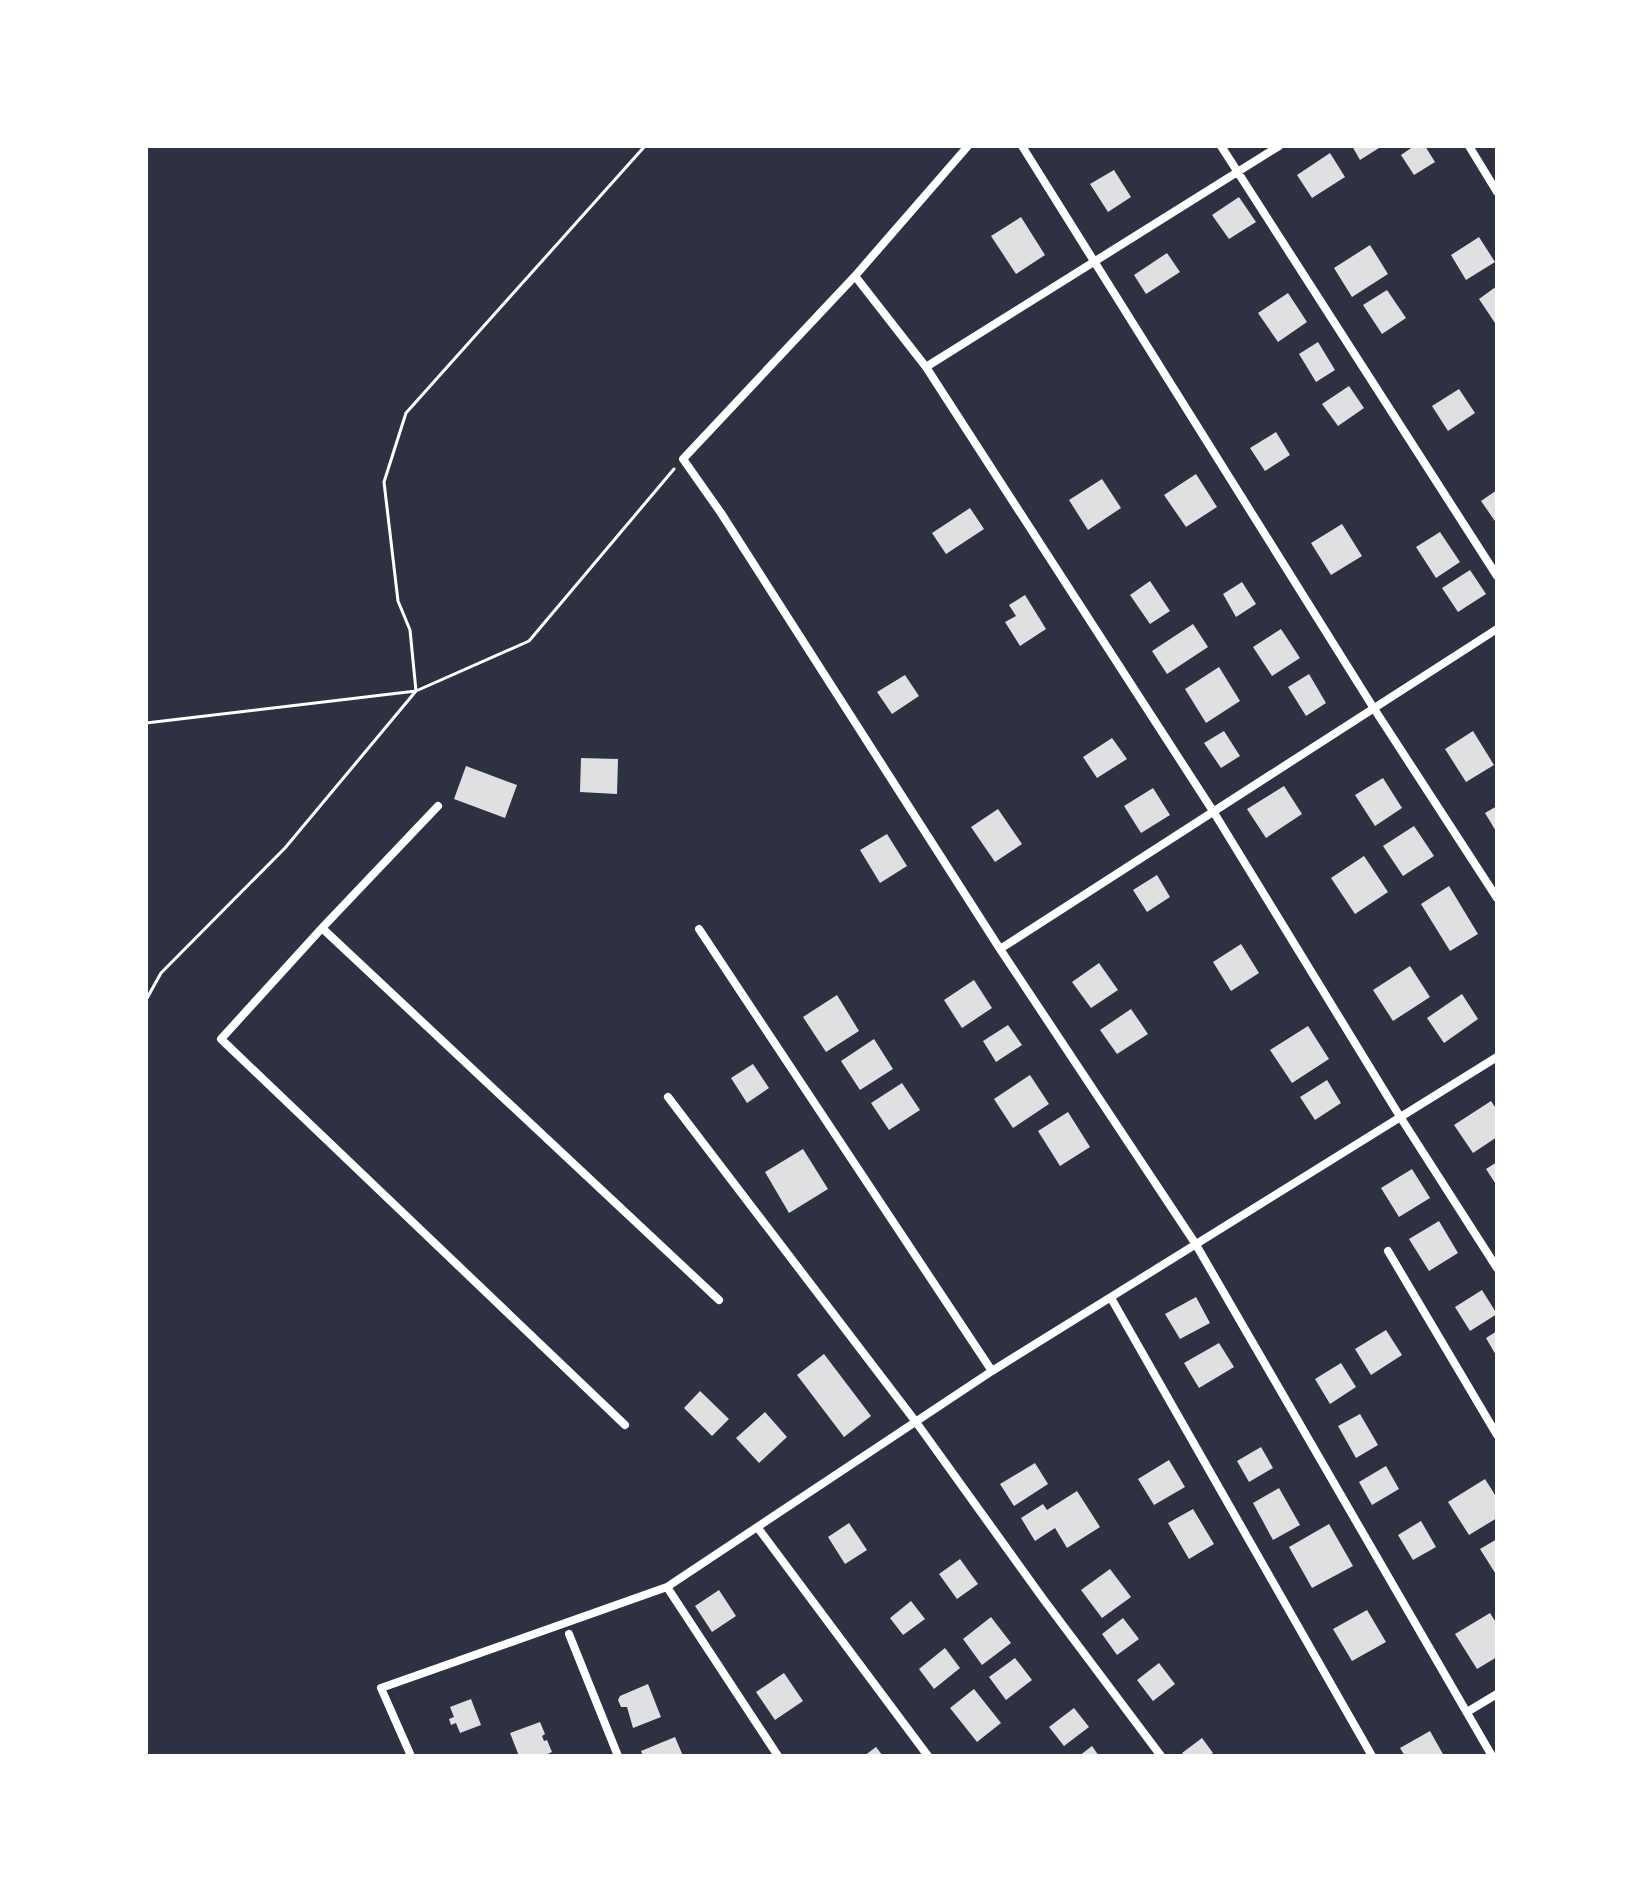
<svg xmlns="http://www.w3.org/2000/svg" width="1643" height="1902" viewBox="0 0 1643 1902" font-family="'Golos Text',sans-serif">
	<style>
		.building { fill: #e0e0e3 }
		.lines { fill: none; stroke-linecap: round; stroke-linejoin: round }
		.path { stroke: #fff; stroke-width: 3 }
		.minor { stroke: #fff; stroke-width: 8 }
	</style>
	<rect width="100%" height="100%" fill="#2d3142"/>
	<!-- building -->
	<path class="building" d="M1352,146H1377L1379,148L1360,160Z
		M1414,146H1425L1435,162L1414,175L1401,155Z
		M1330,153L1345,177L1312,198L1297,175Z
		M1114,170L1131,197L1108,212L1090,184Z
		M1239,197L1256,222L1229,239L1212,215Z
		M1021,217L1045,255L1016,274L991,236Z
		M1479,237L1495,262L1466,280L1451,255Z
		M1370,245L1388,274L1352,297L1334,268Z
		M1167,253L1180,272L1146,294L1134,275Z
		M1497,286V326L1479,299Z
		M1387,290L1406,318L1382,334L1363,305Z
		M1288,293L1307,322L1278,342L1258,313Z
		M1318,342L1335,370L1316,382L1299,354Z
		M1349,386L1364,408L1338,426L1322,404Z
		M1459,389L1475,413L1448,431L1432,406Z
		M1276,432L1290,455L1265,471L1250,448Z
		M1196,474L1217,507L1186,527L1164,495Z
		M1102,479L1121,508L1088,530L1069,500Z
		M1497,490V524L1481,501Z
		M970,508L984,529L946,554L932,533Z
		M1342,524L1362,556L1331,575L1311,543Z
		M1440,532L1460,562L1436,578L1416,547Z
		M1470,570L1486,594L1458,612L1442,588Z
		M1150,581L1170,611L1150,624L1130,595Z
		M1242,582L1256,604L1236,617L1223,594Z
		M1025,595L1046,629L1020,646L1005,622L1016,616L1009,605Z
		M1193,624L1208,647L1167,674L1152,651Z
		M1281,629L1300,658L1272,676L1253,647Z
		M1219,667L1240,701L1206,723L1185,689Z
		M1309,674L1326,703L1306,716L1288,687Z
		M905,675L919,696L892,714L877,692Z
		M1224,731L1240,756L1221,768L1204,743Z
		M1473,731L1494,765L1466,782L1445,749Z
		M1112,738L1127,759L1097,778L1083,757Z
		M581,758L618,759L617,794L580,792Z
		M466,766L517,785L505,818L454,799Z
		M1383,778L1402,808L1375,826L1355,795Z
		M1284,786L1302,814L1266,838L1247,809Z
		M1153,788L1170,815L1141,833L1124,806Z
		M1497,806V833L1485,813Z
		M998,809L1022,844L995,862L971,827Z
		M1414,826L1434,856L1403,876L1383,846Z
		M887,834L907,866L880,883L860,850Z
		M1364,856L1388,892L1355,914L1331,878Z
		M1157,875L1170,897L1147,912L1133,890Z
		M1449,886L1478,934L1450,951L1421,904Z
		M1241,944L1259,973L1231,991L1213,962Z
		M1099,963L1118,990L1091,1008L1072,982Z
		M1410,966L1430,997L1393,1021L1373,990Z
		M974,980L992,1008L962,1028L944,1000Z
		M1462,994L1478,1019L1444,1043L1427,1018Z
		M837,995L859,1031L826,1052L803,1017Z
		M1131,1009L1148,1034L1117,1054L1100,1030Z
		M1008,1025L1022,1045L996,1062L983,1041Z
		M1308,1026L1329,1059L1292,1083L1270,1050Z
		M874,1039L893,1069L860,1090L841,1061Z
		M753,1064L769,1088L747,1103L731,1078Z
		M1030,1075L1049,1104L1013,1128L994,1099Z
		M1327,1080L1341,1103L1315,1120L1300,1097Z
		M902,1083L920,1110L889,1130L871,1103Z
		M1491,1101L1497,1110V1137L1473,1153L1454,1125Z
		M1068,1112L1090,1147L1060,1166L1038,1131Z
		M803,1149L828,1189L789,1213L765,1172Z
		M1497,1162V1186L1486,1169Z
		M1412,1169L1430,1198L1399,1217L1381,1188Z
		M1439,1221L1458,1253L1429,1271L1409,1239Z
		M1482,1290L1497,1314L1470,1331L1455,1307Z
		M1196,1297L1210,1323L1180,1339L1165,1314Z
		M1386,1330L1402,1355L1371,1375L1355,1349Z
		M1497,1331V1357L1486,1338Z
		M1219,1343L1234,1367L1199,1388L1184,1363Z
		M824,1354L871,1416L844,1437L797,1375Z
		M1341,1363L1356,1387L1330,1404L1315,1379Z
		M700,1391L729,1419L712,1436L684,1408Z
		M765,1412L787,1437L759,1463L736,1438Z
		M1360,1414L1378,1445L1356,1458L1338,1426Z
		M1261,1447L1273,1468L1249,1482L1237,1461Z
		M1169,1460L1185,1487L1154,1505L1138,1479Z
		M1035,1463L1048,1484L1014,1506L1000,1484Z
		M1386,1466L1399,1489L1372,1505L1359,1482Z
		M1485,1479L1497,1498V1518L1469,1535L1448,1502Z
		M1279,1488L1300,1525L1273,1540L1253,1503Z
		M1077,1491L1100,1527L1067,1548L1055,1528L1035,1541L1021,1518L1043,1504L1047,1510Z
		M1193,1509L1214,1544L1189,1559L1168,1523Z
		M1421,1521L1436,1547L1413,1560L1398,1535Z
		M849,1523L867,1550L845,1564L828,1537Z
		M1329,1524L1353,1566L1312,1588L1289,1547Z
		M1497,1539V1576L1480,1549Z
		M960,1559L978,1584L957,1599L939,1574Z
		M1110,1569L1131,1597L1102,1618L1081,1590Z
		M719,1590L736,1616L712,1632L695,1606Z
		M911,1601L925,1619L903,1635L890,1618Z
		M1367,1610L1386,1642L1352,1661L1333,1629Z
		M1490,1613L1497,1624V1657L1477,1669L1455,1634Z
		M991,1617L1011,1643L982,1665L963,1639Z
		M1123,1618L1139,1639L1117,1655L1102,1634Z
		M945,1648L960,1668L934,1689L919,1669Z
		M1015,1658L1032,1680L1006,1700L989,1677Z
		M1159,1663L1175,1684L1153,1701L1137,1680Z
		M784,1673L803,1701L775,1720L756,1692Z
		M648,1684L661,1717L633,1728L627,1707H621L618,1700L620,1696Z
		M974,1689L1001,1723L977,1742L950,1708Z
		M471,1699L481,1725L460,1733L456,1723L451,1725L449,1719L454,1717L450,1707Z
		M1074,1708L1089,1727L1064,1746L1049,1727Z
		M540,1722L545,1734L542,1736L544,1741L547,1740L552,1752L543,1756H519L510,1733Z
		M1430,1731L1444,1756H1405L1400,1748Z
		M675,1737L683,1756H643L641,1751Z
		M1202,1738L1213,1753L1208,1756H1185L1182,1753Z
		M1092,1746L1099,1756H1079Z
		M876,1747L883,1756H864Z"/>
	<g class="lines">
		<!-- path -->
		<path class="path" d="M146,723L416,691L529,641L674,469
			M146,1000L161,973L285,848L416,691L410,630L398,601L384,482L406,413L645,146"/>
		<!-- minor -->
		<path class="minor" d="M968,146L855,276L683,459L721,513L1000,949L1195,1243L1492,1756
			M1022,146L1373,707L1497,898
			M1221,146L1497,576
			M1469,146L1497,192
			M855,276L926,367L1213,811L1399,1115L1497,1268
			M926,367L1279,146
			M438,806L322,928L221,1039L625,1425
			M322,928L719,1300
			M699,929L992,1371
			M1000,949L1497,629
			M668,1097L916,1422L1044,1600L1161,1756
			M1388,1251L1497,1435
			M1111,1298L1372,1756
			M758,1528L928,1756
			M667,1587L778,1756
			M569,1634L618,1756
			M1467,1712L1497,1694
			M411,1756L381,1688L667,1587L992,1371L1497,1057"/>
	</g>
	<!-- border -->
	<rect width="1643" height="1902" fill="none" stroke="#ffffff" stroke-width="296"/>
</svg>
